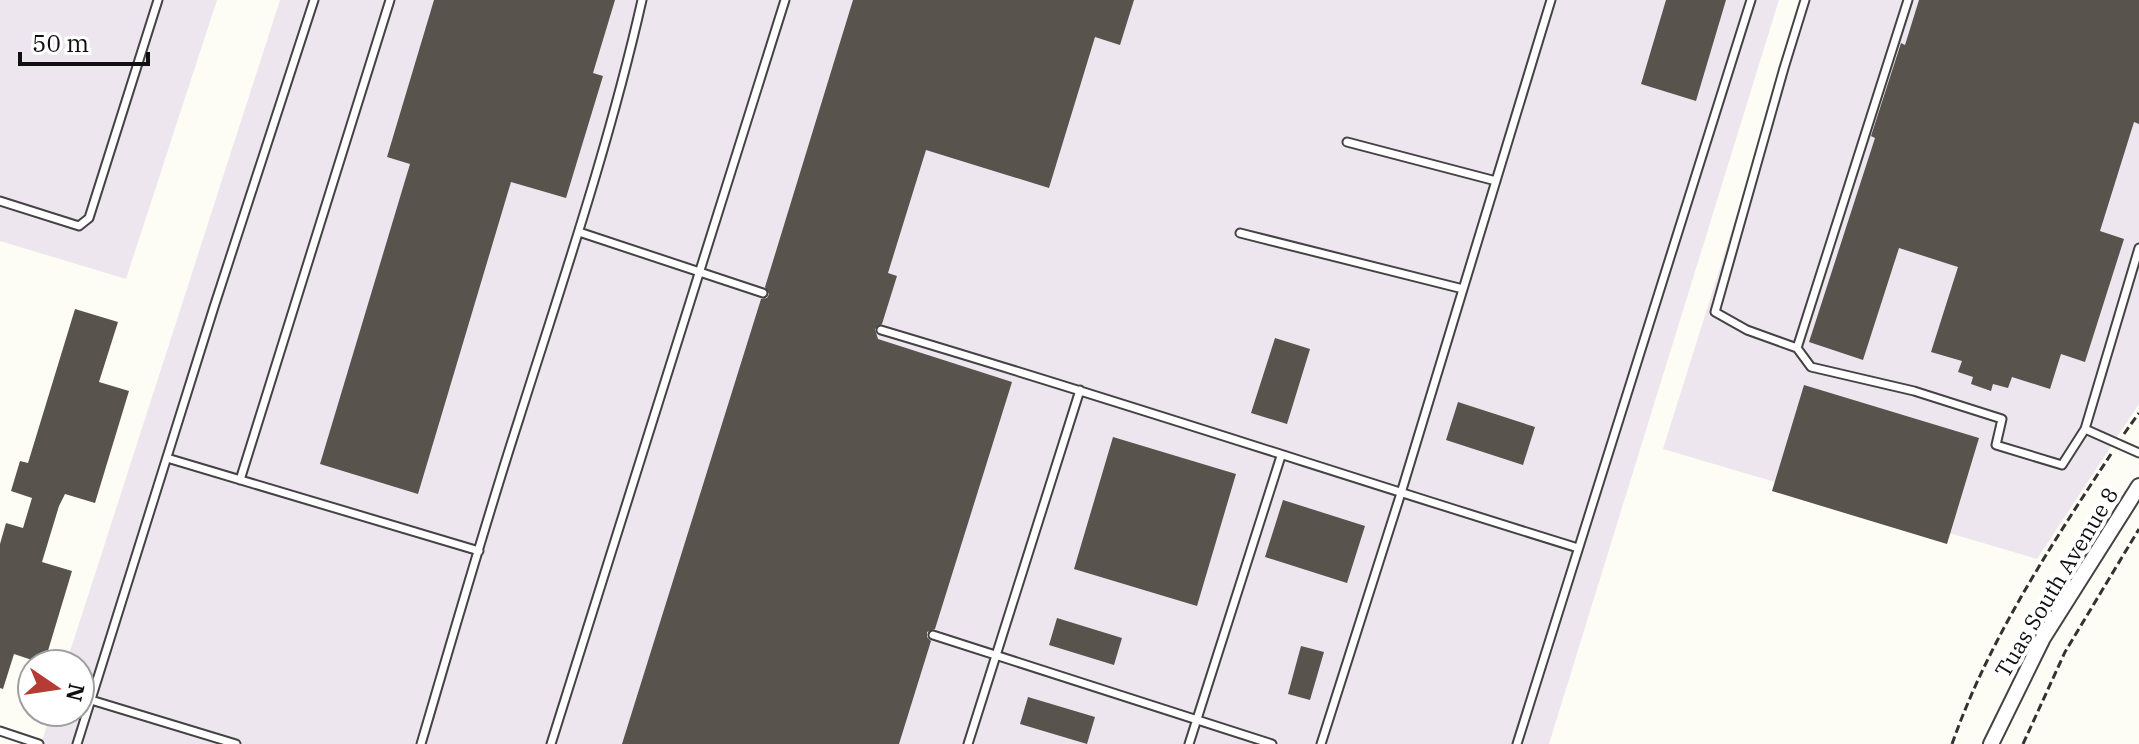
<svg xmlns="http://www.w3.org/2000/svg" width="2139" height="744" viewBox="0 0 2139 744" font-family="'IBM Plex Serif',serif">
	<style>
		.industrial { fill: #eee6ee }
		.building { fill: #58534d }
		.lines { fill: none; stroke-linecap: round; stroke-linejoin: round }
		.lane-casing { stroke: #434343; stroke-width: 11 }
		.street-casing { stroke: #434343; stroke-width: 18 }
		.path { stroke: #323232; stroke-width: 3; stroke-dasharray: 8 4; stroke-linecap: butt }
		.lane { stroke: #fff; stroke-width: 7 }
		.street { stroke: #fff; stroke-width: 14 }
		.labels { text-anchor: middle; dominant-baseline: central; stroke-width: 8; stroke-linejoin: round; paint-order: stroke }
		.street-label { font-size: 22px; fill: #101010; stroke: #fff }
	</style>
	<rect width="100%" height="100%" fill="#fefdf5"/>
	<!-- industrial -->
	<path class="industrial" d="M0,0H217L126,279L0,241Z
		M280,0H1779L1549,744H41L51,712H80V664H66Z
		M1804,0H2139V404L2037,559L1663,449Z"/>
	<!-- building -->
	<path class="building" d="M434,0H615L593,73L603,76L566,198L511,182L418,494L320,464L410,164L387,157Z
		M853,0H1134L1120,45L1095,37L1049,188L926,150L888,273L897,276L882,324L875,329L878,339L1012,382L935,629L927,632V637L931,641L899,744H622L761,299L767,298L769,294L765,287Z
		M1666,0H1726L1696,101L1641,84Z
		M1919,0H2139V124L2134,122L2100,231L2124,239L2085,362L2061,354L2050,389L2012,377L2008,388L1993,384L1991,391L1971,384L1973,377L1958,372L1962,361L1931,352L1958,267L1899,248L1863,360L1809,342L1875,138L1871,136L1901,43L1905,45Z
		M75,309L118,322L99,382L129,391L95,503L65,494L59,506L42,562L72,571L44,664L14,654L3,689L0,688V544L6,523L23,528L32,498L11,491L20,461L28,463Z
		M1275,338L1310,349L1287,424L1251,413Z
		M1804,385L1979,438L1947,544L1772,491Z
		M1458,402L1535,427L1523,465L1446,440Z
		M1113,437L1236,474L1197,606L1074,569Z
		M1283,500L1365,526L1347,583L1265,557Z
		M1057,618L1122,638L1114,665L1049,645Z
		M1301,646L1324,652L1310,700L1288,694Z
		M1028,697L1095,717L1087,744L1020,724Z"/>
	<g class="lines">
		<defs>
			<path id="lane" d="M1805,0L1784,68L1715,312L1747,330L1797,348L1811,367L1914,391L2002,419L1996,445L2062,465L2085,429L2139,248
				M1347,142L1496,181
				M0,201L79,226L89,218L158,0
				M579,232L763,293
				M1240,233L1463,289
				M881,330C1114,399 1345,476 1578,548
				M1797,348L1908,0
				M2085,429L2139,453
				M167,458L479,551
				M240,480L390,0
				M933,635L1272,744
				M91,700L236,744
				M0,731L39,744
				M77,744L214,307L314,0
				M421,744C453,636 484,527 519,419C563,280 610,142 642,0
				M551,744L785,0
				M968,744L1080,390
				M1189,744L1281,456
				M1321,744L1401,493L1551,0
				M1517,744L1751,0"/>
			<path id="street" d="M1991,744L2043,638L2139,486"/>
		</defs>
		<!-- lane casing -->
		<use href="#lane" class="lane-casing"/>
		<!-- street casing -->
		<use href="#street" class="street-casing"/>
		<!-- path -->
		<path class="path" d="M2124,434L2139,413
			M1952,744C1989,639 2050,547 2111,454
			M2023,744L2065,652L2139,529"/>
		<!-- lane -->
		<use href="#lane" class="lane"/>
		<!-- street -->
		<use href="#street" class="street"/>
	</g>
	<g class="labels">
		<!-- street labels -->
		<g class="street-label">
			<text transform="translate(2056 582) rotate(-59)">Tuas South Avenue 8</text>
		</g>
	</g>
	<!-- north arrow -->
	<g transform="translate(56 688) rotate(103)"><circle r="38" fill="#ffffff" stroke="#9f9f9f" stroke-width="2"/>
	<path d="M0-6L14 30L0 20L-14 30Z" fill="#b53c34"/>
	<text y="-12" font-size="22" font-weight="bold" text-anchor="middle" fill="#101010">N</text>
	</g>
	<!-- scale -->
	<path d="M20 52v12h128v-12" fill="none" stroke="#101010" stroke-width="4"/>
	<text x="32" y="52" font-size="24" fill="#101010" stroke="#ffffff" stroke-width="6" paint-order="stroke">50 m</text>
</svg>
